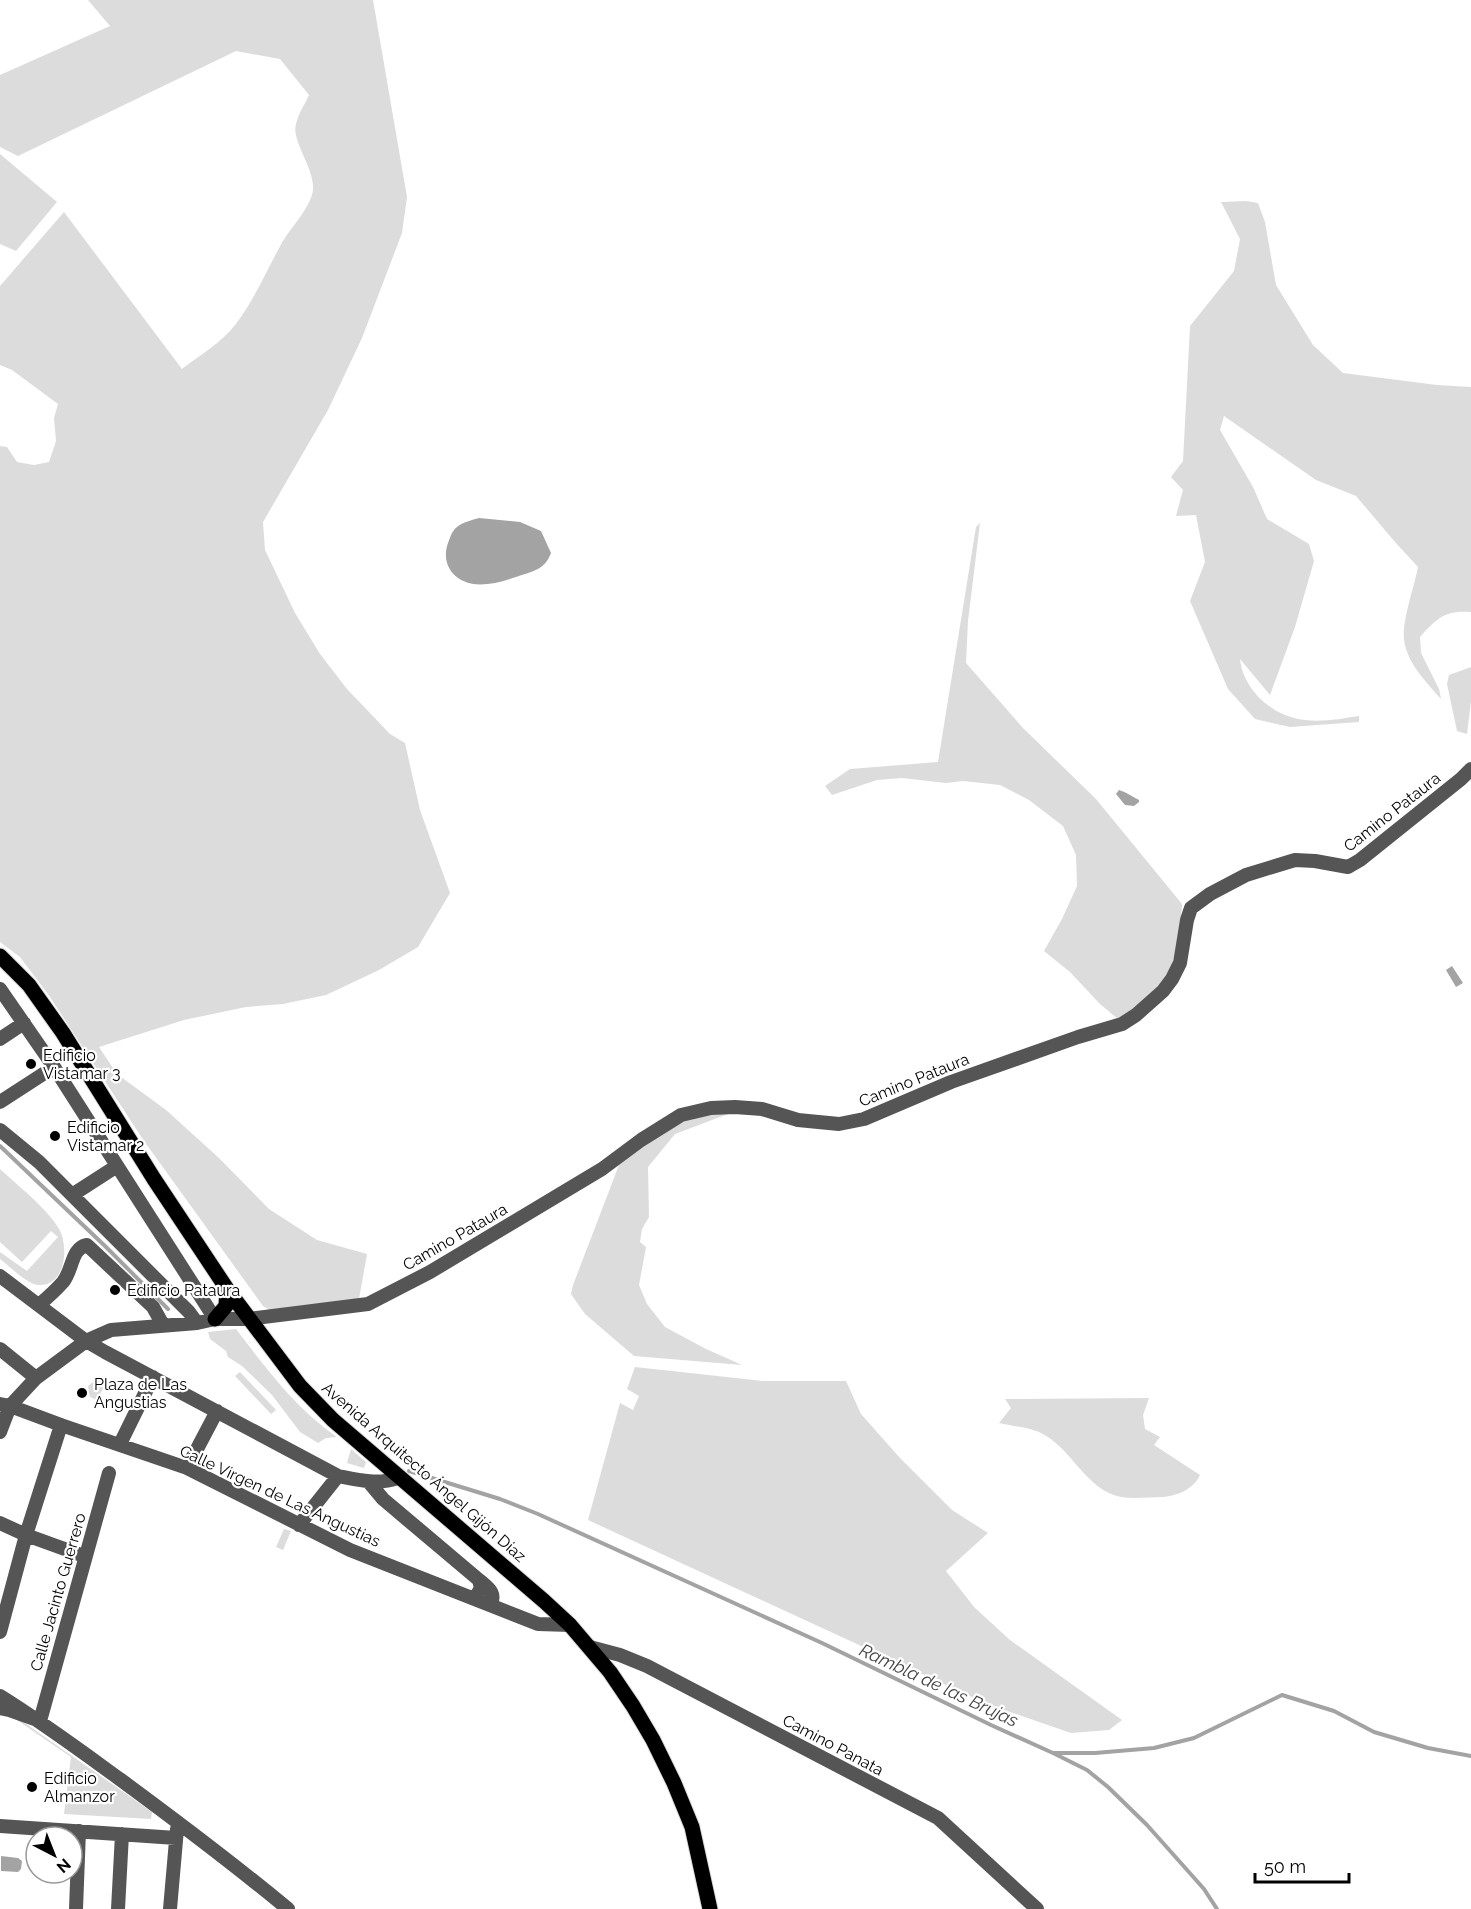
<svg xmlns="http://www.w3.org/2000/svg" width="1471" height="1909" viewBox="0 0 1471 1909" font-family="Raleway,sans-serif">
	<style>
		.green { fill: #dcdcdc }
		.water { fill: #a3a3a3 }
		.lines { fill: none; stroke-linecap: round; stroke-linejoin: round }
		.stream { stroke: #a3a3a3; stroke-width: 4 }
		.major-casing { stroke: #dbdbdb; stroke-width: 17 }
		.minor { stroke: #555; stroke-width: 14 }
		.major { stroke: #000; stroke-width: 15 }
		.poi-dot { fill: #000; stroke: #fff; stroke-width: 2 }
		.labels { text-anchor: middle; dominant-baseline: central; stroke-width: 4.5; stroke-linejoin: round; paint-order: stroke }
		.street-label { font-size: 16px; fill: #000; stroke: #fff }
		.poi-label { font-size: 16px; fill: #000; stroke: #fff; text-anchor: start }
		.water-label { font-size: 18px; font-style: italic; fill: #444; stroke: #fff }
	</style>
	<rect width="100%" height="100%" fill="#fff"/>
	<!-- green -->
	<path class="green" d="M88,0H373L407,197L402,233L362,338L328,410L263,522L265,550L295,613L320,654L347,689L390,734L405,743L420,810L450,893L418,947L379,970L326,995L283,1004L246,1007L184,1020L99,1047L117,1074L166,1110L219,1158L269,1209L317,1240L367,1254L359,1299L270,1310L263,1306L144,1141L50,997L20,957L0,942V446L7,447L17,462L34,465L49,462L56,441L54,418L58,404L12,370L0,365V286L64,212L182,369C200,355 221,343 235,325C255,299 267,269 283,241C292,226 311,207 313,190C315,169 291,141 296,124C298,114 305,104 309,95L280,59L236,51L18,156L0,147V75L110,26Z
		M0,154L57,202L16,251L0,244Z
		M1246,201L1258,203L1265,222L1276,285L1313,345L1343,373L1437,385L1471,387V612C1445,610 1437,618 1420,637L1421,653L1439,689L1441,699C1427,683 1407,663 1404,640C1402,620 1414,588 1418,567L1395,542L1356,496L1316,480L1224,416L1220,430L1253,487L1267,519L1309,544L1314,561L1295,627L1270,695L1240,659C1243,688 1269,713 1298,719C1318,723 1340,719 1359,716V722L1290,727L1255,719L1228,689L1190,601L1205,562L1196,515L1176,516L1183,490L1171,477L1183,461L1190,326L1234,271L1240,239L1221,202Z
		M980,523L968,621L966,663L1023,728L1096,799L1182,904C1181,921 1176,957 1169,973C1161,991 1135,1010 1118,1019L1100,1004L1070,972L1044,951L1062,919L1077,886L1076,855L1063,826L1029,800L1000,785L963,781L946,783L902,778L877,780L832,795L825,786L850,769L938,762L976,527Z
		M1471,667V701L1467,734L1457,731L1447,684L1449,675Z
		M733,1112L675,1134L648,1167L649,1217L642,1229L640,1242L646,1247L639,1285L647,1304L665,1327L706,1349L742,1365L634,1356L585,1314L571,1294L573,1285L619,1165L640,1147L681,1122L691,1118Z
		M0,1169C17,1185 48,1209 59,1229C69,1246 66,1286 39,1285C28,1285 9,1266 0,1259V1252L27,1271L58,1237L51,1231L22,1262L0,1242Z
		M236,1329C266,1368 296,1409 337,1437L326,1438L318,1443L300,1432L272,1395L242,1366L228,1357L226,1351L210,1339L208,1332Z
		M635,1367L763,1381H846L861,1414L900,1458L952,1510L988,1533L946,1571L974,1607L1010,1640L1122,1720L1109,1730L1071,1733L987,1704L588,1520L620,1403L633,1410L639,1396L627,1389Z
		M240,1372L276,1410L271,1414L235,1376Z
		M99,1377L107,1381L97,1400L90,1397L88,1386Z
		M1149,1398L1143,1415L1145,1429L1160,1437L1154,1445L1200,1475C1194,1489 1177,1496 1163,1497C1149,1497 1134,1499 1121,1497C1085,1490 1072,1447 1039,1432C1028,1427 1011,1426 999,1423L1011,1408L1005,1399Z
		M351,1449L366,1462L364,1468L347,1463Z
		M284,1529L291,1531L283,1550L276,1547Z
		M12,1714L152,1812L151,1819L64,1814L71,1757L11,1716Z"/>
	<!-- water -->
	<path class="water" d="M479,518L520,522L541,531L551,553C545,569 534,571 519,576C504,581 488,586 473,584C452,580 441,563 448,543C451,536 451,532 457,527C463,522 472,520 479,518Z
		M1119,790C1126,792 1133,797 1139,800V802L1134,806L1125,805L1116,794Z
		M1452,966L1463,983L1456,987L1446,970Z
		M1,1856L18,1858L22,1861L21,1869L18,1872L1,1871Z"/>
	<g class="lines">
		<!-- stream -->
		<path class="stream" d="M0,1146L106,1247L168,1309
			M409,1471L500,1499L538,1514L822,1643L991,1725L1053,1753H1095L1154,1748L1194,1738L1282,1695L1334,1711L1374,1732L1428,1748L1471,1756
			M1055,1754L1087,1770L1108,1787L1147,1825L1204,1889L1217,1909"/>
		<defs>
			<path id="major" d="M0,956L29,985L63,1033L154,1179L227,1289L300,1386L333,1420L544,1601L570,1625L610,1672L633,1706L653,1740L674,1783L692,1827L710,1909
				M215,1319L226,1306L227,1289"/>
		</defs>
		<!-- major casing -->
		<use href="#major" class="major-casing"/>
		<!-- minor -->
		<path class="minor" d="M0,989L54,1067L215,1319
			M0,1039L24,1023
			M0,1102L54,1067
			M0,1130L39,1162L189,1312L197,1323
			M72,1195L117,1166
			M0,1276L86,1341L105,1352L338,1476C358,1480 378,1485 398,1478
			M39,1305C47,1298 56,1290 63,1282C73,1270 71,1248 87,1245L153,1307L163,1325
			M0,1349L36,1378
			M0,1404L10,1406L61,1425L187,1468L350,1550L538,1624L570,1625
			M0,1432L10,1406L36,1378L86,1341L111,1330L197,1323L215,1319H248L368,1304L430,1272L602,1169L641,1140L681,1115L711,1108L735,1107L762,1109L798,1120L839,1124L864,1119L951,1082L1078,1037L1122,1024L1136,1015L1163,991L1172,979L1180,963L1187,920L1191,908L1210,894L1246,875L1295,860L1315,861L1348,867L1360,860L1461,779L1471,769
			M120,1444L153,1377
			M187,1468L217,1411
			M368,1481L383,1499L479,1580L481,1588L475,1598
			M0,1523L26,1535L84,1556
			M299,1525L338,1476
			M479,1580C488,1588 496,1592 491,1604
			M0,1632L26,1535L61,1425
			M590,1647L620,1655L647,1666L938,1818L1037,1909
			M0,1696C42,1722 81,1751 121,1780C178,1822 234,1864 288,1909
			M0,1708L9,1710L40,1721L109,1473
			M0,1826L176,1838
			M76,1909L79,1831
			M118,1909L122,1834
			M170,1909L177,1829"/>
		<!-- major -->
		<use href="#major" class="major"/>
	</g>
	<!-- markers -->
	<g class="poi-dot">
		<circle cx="31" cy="1064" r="6"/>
		<circle cx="55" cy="1136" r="6"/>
		<circle cx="115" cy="1290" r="6"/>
		<circle cx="82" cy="1393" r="6"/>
		<circle cx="32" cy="1787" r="6"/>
	</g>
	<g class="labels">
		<!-- street labels -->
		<g class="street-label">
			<text transform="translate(1392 812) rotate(-38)">Camino Pataura</text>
			<text transform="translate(914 1080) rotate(-22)">Camino Pataura</text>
			<text transform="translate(455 1237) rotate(-30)">Camino Pataura</text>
			<text transform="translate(424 1472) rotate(41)">Avenida Arquitecto Ángel Gijón Díaz</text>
			<text transform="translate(280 1496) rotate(25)">Calle Virgen de Las Angustias</text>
			<text transform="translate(58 1592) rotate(-74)">Calle Jacinto Guerrero</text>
			<text transform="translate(833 1745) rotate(28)">Camino Panata</text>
		</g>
		<!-- poi labels -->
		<g class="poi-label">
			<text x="43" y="1055">Edificio<tspan x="43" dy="18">Vistamar 3</tspan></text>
			<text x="67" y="1127">Edificio<tspan x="67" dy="18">Vistamar 2</tspan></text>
			<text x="127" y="1290">Edificio Pataura</text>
			<text x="94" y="1384">Plaza de Las<tspan x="94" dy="18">Angustias</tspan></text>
			<text x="44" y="1778">Edificio<tspan x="44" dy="18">Almanzor</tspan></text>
		</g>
		<!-- water labels -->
		<g class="water-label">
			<text transform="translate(939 1685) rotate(25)">Rambla de las Brujas</text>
		</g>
	</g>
	<!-- north arrow -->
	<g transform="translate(54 1855) rotate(138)"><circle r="28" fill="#ffffff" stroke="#999999" stroke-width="1.5"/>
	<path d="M0-4.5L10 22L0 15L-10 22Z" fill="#000000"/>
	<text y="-9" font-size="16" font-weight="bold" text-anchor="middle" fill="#000000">N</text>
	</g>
	<!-- scale -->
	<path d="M1255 1873v9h94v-9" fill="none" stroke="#000000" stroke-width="3"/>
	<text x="1264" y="1873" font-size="18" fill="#000000" stroke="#ffffff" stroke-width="4.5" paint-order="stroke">50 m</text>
</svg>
